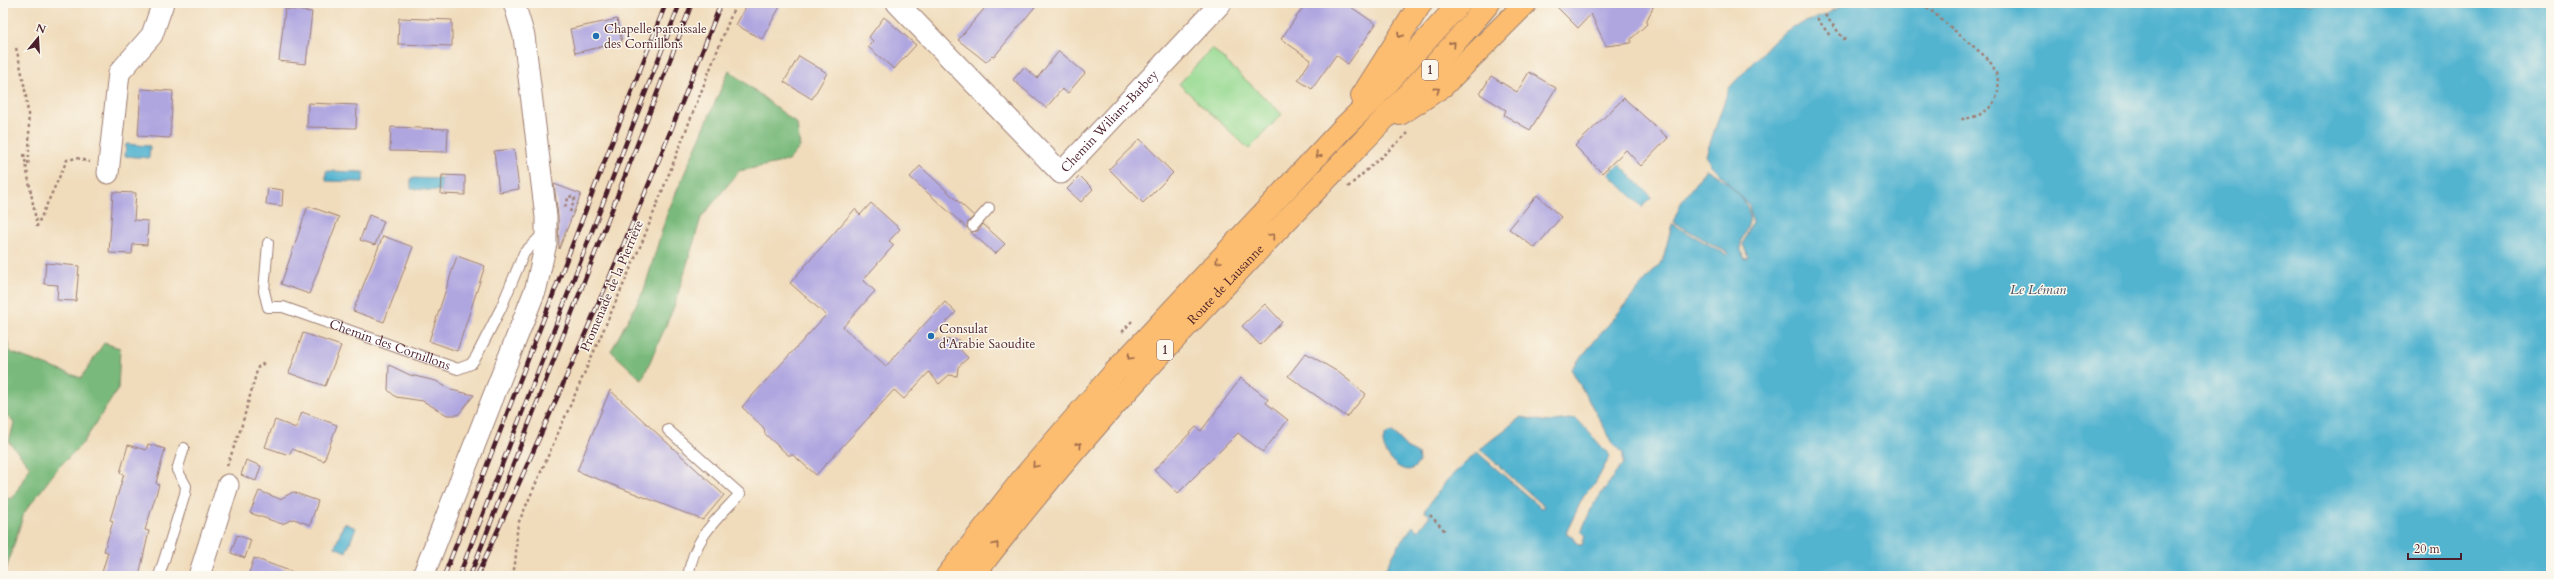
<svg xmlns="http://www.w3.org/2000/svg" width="2554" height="579" viewBox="0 0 2554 579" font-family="Cardo,serif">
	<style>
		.green { fill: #97da92; stroke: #707c5e }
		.forest { fill: #79ba7c; stroke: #626c54 }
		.water { fill: #52b4d0; stroke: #4e6a7e }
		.building { fill: #afa6e0 }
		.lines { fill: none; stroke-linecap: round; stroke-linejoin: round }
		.service-casing { stroke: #9d7e73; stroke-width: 12 }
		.minor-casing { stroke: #9d7e73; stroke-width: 23 }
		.primary-casing { stroke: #9d7e73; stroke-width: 24 }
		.path { stroke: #9d7e73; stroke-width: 2.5; stroke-dasharray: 3 3; stroke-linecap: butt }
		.service { stroke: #fff; stroke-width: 10 }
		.minor { stroke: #fff; stroke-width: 21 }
		.primary { stroke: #fcbd6f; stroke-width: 22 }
		.rail-casing { stroke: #4a1f2b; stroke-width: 4.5 }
		.rail { stroke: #fbf7ec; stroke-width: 3; stroke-dasharray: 9; stroke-linecap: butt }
		.oneway { stroke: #9a664a }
		.poi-dot { fill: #1f6fb2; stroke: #fbf7ec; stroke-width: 1.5 }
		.labels { text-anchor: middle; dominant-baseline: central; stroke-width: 3; stroke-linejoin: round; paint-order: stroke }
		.shield { fill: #fbf7ec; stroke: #7f6065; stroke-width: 1 }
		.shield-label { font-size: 12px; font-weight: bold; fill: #4a1f2b }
		.poi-label { font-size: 13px; fill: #4a1f2b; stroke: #fbf7ec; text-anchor: start }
		.street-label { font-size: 13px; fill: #4a1f2b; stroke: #fbf7ec }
		.water-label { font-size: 14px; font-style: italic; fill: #4d5365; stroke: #fbf7ec }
	</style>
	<rect width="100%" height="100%" fill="#fbf7ec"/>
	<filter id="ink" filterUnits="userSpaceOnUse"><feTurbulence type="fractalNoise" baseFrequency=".025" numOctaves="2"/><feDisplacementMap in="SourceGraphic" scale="8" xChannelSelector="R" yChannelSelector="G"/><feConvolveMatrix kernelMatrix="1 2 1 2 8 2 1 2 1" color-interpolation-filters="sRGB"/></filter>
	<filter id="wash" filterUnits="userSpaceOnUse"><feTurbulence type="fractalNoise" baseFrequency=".012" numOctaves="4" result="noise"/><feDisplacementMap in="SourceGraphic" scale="16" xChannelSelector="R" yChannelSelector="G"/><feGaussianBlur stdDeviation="0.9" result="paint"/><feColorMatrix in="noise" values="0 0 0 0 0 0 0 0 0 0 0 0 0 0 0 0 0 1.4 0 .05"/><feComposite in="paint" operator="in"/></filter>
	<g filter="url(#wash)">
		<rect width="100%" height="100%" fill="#f0dcbb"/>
		<!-- green -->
		<path class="green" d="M1212,48L1282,114L1249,149L1179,84Z"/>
		<!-- forest -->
		<path class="forest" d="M729,70L797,124L800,147L788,161L739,171L701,218L674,307L642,380L611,351L644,290L667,214Z
			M3,322L10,352L81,378L104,343L120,348L118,389L83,443L58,468L24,513L4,576L3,499L13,498L30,467L9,442L14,423L3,411Z"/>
		<!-- water -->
		<path class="water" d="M1847,3H2551V576H1381L1401,542L1413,526L1418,531L1430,515L1424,511L1447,480L1477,452L1541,508L1545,507L1480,449L1521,417L1548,422L1576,418L1610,456L1595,484L1584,495L1566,533L1574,538L1578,545H1582L1585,536L1581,532L1592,507L1623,463V454L1614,445L1571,369L1663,260L1672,224L1727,255L1728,253L1673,222L1682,201L1706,169C1722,178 1753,199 1749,221C1745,239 1736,239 1744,259L1748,258L1743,244L1752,222L1749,205L1711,165L1706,155L1729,88L1774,40L1792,27L1825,15Z
			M126,144L150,146L149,158L125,156Z
			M1619,164L1652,197L1642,207L1609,174Z
			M326,171L364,172L363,182L326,181Z
			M411,178L442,179L441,191L411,189Z
			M1391,432L1399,438L1406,448L1418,454L1419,461C1409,484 1382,457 1383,440L1386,434Z
			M344,523L356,528L346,552L335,547Z"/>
		<g id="blocks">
			<!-- building -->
			<path class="building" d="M748,3H782L762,39L736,25Z
				M989,3H1038L994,57L992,56L986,62L958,40Z
				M1306,3H1345L1376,24L1348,64L1336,55L1312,89L1298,80L1311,60L1281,39Z
				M1553,3H1655L1646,22L1647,24L1631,39V43L1606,46L1591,14L1578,28Z
				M285,9L312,12L306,64L279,61Z
				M884,17L916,45L894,69L868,47L873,41L869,37Z
				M399,18L452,20V46L398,44Z
				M617,19L622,42L575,53L570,29Z
				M1059,51L1085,73L1068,93L1062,89L1046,108L1013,80L1024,67L1037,78Z
				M799,56L827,73L812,99L784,82Z
				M1529,72L1556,88L1530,130L1504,115L1506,110L1480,94L1491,76L1517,92Z
				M141,89L173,91L170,138L138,136Z
				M1624,98L1668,138L1641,166L1626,150L1602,173L1575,146Z
				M308,103L357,105L356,128L307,127Z
				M391,127L448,129L447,152L390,151Z
				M1140,139L1173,173L1143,203L1109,169Z
				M514,149L519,189L499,192L494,151Z
				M920,166L974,216L968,222L967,228L910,177Z
				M442,175L465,176V195L441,194Z
				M1080,176L1093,189L1081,202L1067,189Z
				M554,184L581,194L559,249L558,216Z
				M268,188L283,190L282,206L266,204Z
				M113,192L136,193L134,220L148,221L147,245L133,244L132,254L109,253Z
				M1537,195L1561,217L1535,248L1509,229Z
				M871,203L900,229L889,241L894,245L863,280L875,291L843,327L886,366L945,302L956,312L930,339L960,340L959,348L968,358L958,367L957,376L949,375L939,384L929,372L904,399L894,390L816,475L793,455H788L765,434L764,428L742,407L826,315L790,283L855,209L860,215Z
				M308,206L339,217L309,294L281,284Z
				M369,215L384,221L375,245L360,240Z
				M983,224L1005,244L995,254L971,232L978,231Z
				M383,236L413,247L384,322L353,311Z
				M457,256L485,266L457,351L429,341Z
				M46,263L79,266L76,301L57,300L58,285L44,284Z
				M1265,304L1282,322L1260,345L1242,326Z
				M303,333L341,346L325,386L289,373Z
				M1306,353L1338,372L1366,394L1347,417L1288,376Z
				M389,365L410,375L436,381L451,390L474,395L458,415H447L423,401L396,397L388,390Z
				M1241,378L1268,399L1266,403L1288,420L1263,452L1238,433L1178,493L1154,470L1196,427L1201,431Z
				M610,390L724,495L703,520L577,471Z
				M302,412L337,425L324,461L292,449L289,455L265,447L275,420L296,428Z
				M148,444L165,449L156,483L159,485L145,530L149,531L139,576H101L108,552L104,551L113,521L110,520L124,474L120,473L128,445L146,450Z
				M246,460L261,466L256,481L241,475Z
				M259,491L280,499L293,492L318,501L310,525L294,519L282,524L250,513Z
				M237,535L251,540L245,558L231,553Z
				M254,558L298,574L297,576H248Z"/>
		</g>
	</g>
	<g filter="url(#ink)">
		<use href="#blocks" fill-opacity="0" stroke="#9d7e73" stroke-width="1"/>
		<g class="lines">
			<defs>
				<g id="service">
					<path d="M973,226L989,208"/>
					<path id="s1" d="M268,243L264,291L268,307H283L458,369L471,364L476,357L501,308L524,253L546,231"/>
					<path d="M668,430L740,494C714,522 695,537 688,576"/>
					<path d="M159,576L185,494L186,486L177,470L184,448"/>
				</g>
				<g id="minor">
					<path id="s2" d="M897,3L1061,173L1221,3"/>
					<path d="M108,173L119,73L152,35L163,3"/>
					<path d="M199,576L228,485"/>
					<path d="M423,576L536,288L546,243V217L524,36L514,3"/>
				</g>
				<g id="primary">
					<path d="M1362,96L1421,3"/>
					<path d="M1400,114L1443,86L1526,3"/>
					<path d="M947,576L1024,477L1113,374L1342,129L1372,100L1460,3"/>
					<path id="s3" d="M973,576C1069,449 1178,334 1288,219C1356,148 1426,78 1489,3"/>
				</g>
			</defs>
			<!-- service casing -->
			<use href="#service" class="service-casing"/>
			<!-- minor casing -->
			<use href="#minor" class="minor-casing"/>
			<!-- primary casing -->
			<use href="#primary" class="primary-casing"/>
			<!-- path -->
			<path class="path" d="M1922,3L1987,58C2011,87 1995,119 1958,119
				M1825,15L1844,39L1848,36
				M1817,18L1830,36
				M16,48C26,86 32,127 28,166
				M24,154L37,226L67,160L77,158L90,162
				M1348,187L1408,133
				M565,207L569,196L575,198L570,212
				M1122,332L1132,321
				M227,466L241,428L258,367L266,362
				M1430,515L1445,531
				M512,576C518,559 515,542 518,524L643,240L736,3"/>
			<!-- service -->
			<use href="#service" class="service"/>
			<!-- minor -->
			<use href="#minor" class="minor"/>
			<!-- primary -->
			<use href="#primary" class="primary"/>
			<defs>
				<path id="rail" d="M444,576L666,3
					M459,576L680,3
					M470,576L692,3
					M477,576C563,387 647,197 721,3"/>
			</defs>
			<!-- rail casing -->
			<use href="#rail" class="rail-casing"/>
			<!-- rail -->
			<use href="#rail" class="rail"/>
		</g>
		<!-- one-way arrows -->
		<defs><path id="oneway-chevron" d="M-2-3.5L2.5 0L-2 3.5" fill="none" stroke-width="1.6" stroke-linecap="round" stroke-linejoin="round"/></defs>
		<g class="oneway">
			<use href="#oneway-chevron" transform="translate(1400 35) rotate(122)"/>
			<use href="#oneway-chevron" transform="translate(1453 44) rotate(-48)"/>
			<use href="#oneway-chevron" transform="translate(1437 90) rotate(-34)"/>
			<use href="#oneway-chevron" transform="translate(1318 155) rotate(132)"/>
			<use href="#oneway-chevron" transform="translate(1272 236) rotate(-47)"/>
			<use href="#oneway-chevron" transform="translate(1218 261) rotate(133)"/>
			<use href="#oneway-chevron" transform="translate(1130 357) rotate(133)"/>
			<use href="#oneway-chevron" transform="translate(1079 445) rotate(-49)"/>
			<use href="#oneway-chevron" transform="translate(1035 465) rotate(130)"/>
			<use href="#oneway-chevron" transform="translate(996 545) rotate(-53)"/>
		</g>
	</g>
	<!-- markers -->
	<g class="poi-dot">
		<circle cx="596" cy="36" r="4"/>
		<circle cx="931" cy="336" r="4"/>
	</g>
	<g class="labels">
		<!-- shield labels -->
		<g class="shield">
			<rect x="1422" y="60" width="16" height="20" rx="3"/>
			<rect x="1157" y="340" width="16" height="20" rx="3"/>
		</g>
		<g class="shield-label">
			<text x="1430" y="70">1</text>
			<text x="1165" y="350">1</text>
		</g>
		<!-- poi labels -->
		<g class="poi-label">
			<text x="604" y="29">Chapelle paroissale<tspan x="604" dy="15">des Cornillons</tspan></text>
			<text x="939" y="329">Consulat<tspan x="939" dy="15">d'Arabie Saoudite</tspan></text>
		</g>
		<!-- street labels -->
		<g class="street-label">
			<text stroke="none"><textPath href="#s2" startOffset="307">Chemin Wiliam-Barbey</textPath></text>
			<text stroke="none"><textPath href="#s3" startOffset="386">Route de Lausanne</textPath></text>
			<text transform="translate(612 286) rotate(-67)">Promenade de la Pierrière</text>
			<text stroke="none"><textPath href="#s1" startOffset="193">Chemin des Cornillons</textPath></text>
		</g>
		<!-- water labels -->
		<g class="water-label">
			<text x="2038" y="289">Le Léman</text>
		</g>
	</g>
	<!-- margin -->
	<rect width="2554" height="579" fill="none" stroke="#fbf7ec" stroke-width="16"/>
	<!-- north arrow -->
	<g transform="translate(38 38) rotate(18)" stroke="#fbf7ec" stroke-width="3" paint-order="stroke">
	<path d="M0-3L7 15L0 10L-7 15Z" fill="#4a1f2b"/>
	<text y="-6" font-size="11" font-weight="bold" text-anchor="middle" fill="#4a1f2b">N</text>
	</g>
	<!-- scale -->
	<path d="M2408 553v6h53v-6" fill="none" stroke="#4a1f2b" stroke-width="2"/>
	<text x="2414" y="553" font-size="12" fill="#4a1f2b" stroke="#fbf7ec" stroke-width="3" paint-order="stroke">20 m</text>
</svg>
